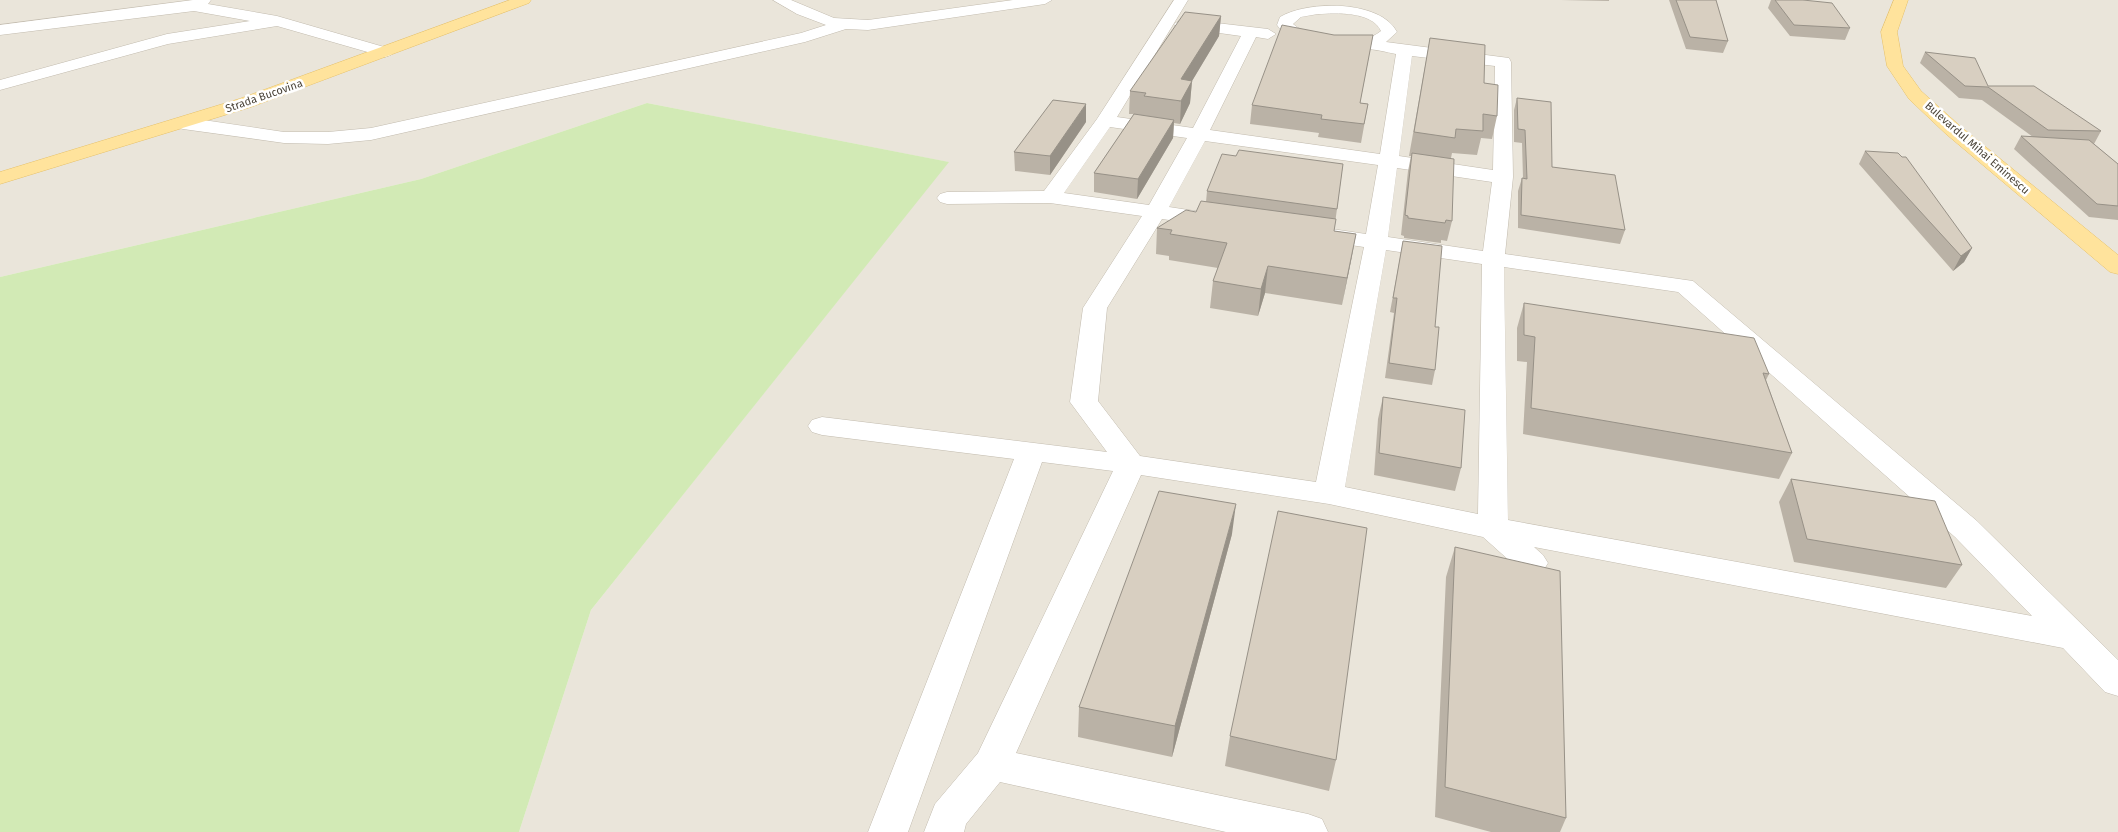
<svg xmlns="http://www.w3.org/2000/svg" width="2118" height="832" viewBox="0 0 2118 832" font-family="'Fira Sans',sans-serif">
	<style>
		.residential { fill: #eae5da }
		.green { fill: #d2eab5 }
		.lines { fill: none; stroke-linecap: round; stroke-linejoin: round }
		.minor-casing { stroke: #c2bbae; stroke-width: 1 }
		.major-casing { stroke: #e6c16a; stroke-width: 1 }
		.minor { fill: #fff; fill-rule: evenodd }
		.major { fill: #ffe39c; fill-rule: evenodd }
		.wall { fill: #bab2a6 }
		.shaded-wall { fill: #979187 }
		.building { fill: #d8cfc1; stroke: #979187 }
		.labels { text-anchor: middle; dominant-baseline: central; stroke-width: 5; stroke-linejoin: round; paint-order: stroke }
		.far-street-label { font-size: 11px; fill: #4b4439; stroke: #fff }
	</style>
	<rect width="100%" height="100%" fill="#f6f3ec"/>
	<!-- residential -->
	<path class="residential" d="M0,0H2118V832H519L591,610L948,162L647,103L421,179L0,277Z"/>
	<!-- green -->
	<path class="green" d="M647,103L949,162L591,610L519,832H0V277L421,179Z"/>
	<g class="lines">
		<defs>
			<path id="minor" d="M193,0H211L208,4L277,16L391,49L393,52L391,55L385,57L277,26L168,44L0,90V80L167,34L250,21L194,11L0,35V25Z
				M773,0H791L834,18L868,20L1013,0H1052L1045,4L868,30L846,29L805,42L371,140L328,144L284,143L183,129L176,127L174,123L176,119L183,117L284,132H328L371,128L801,33L826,25L797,14Z
				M1174,0H1188L1117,117L1193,128L1241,36L1176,27L1174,24L1182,19L1268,29L1276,34L1268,39L1256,37L1210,130L1380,154L1396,54C1386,52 1375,49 1365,49C1336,49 1296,53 1277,25L1280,17C1308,0 1381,0 1397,32L1386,42L1509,58L1511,62L1513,177L1505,254L1693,281L1977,521L2118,660V696L2105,692L2063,648L1534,547L1543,555L1548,563L1543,571L1532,574L1521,571L1483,537L1329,504L1141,475L1016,753L1308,814L1322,819L1328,832H1226L1000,782L966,824L964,832H924L935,804L978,753L1113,471L1042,462L908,832H868L1014,459L822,435L812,432L808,426L812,420L822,417L1107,452L1070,402L1083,308L1142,216L1050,203L947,204L940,202L937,198L940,194L947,192L1044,191L1097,119ZM1318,14C1336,13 1372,11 1381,31C1359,49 1313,42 1293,24L1301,17ZM1412,56L1495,66L1493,170L1399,156ZM1110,127L1187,138L1149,205L1064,193ZM1205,141L1378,165L1366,234L1318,227L1310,229L1307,234L1310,239L1364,247L1316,482L1140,456L1098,401L1107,308L1162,219L1213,226L1221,225L1224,220L1221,215L1169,207ZM1397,168L1492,182L1483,251L1388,237ZM1386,250L1482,264L1478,514L1345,487ZM1504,267L1678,292L1955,537L2032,616L1508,520Z"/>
			<path id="major" d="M510,0H531L529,3L251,107L0,184V172L239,99Z
				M1894,0H1908L1897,32L1903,66L1921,91L1960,126L2118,255V274L2110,272L1946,134L1909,99L1887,66L1881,32Z"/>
		</defs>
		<!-- minor casing -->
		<use href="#minor" class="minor-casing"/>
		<!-- major casing -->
		<use href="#major" class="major-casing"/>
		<!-- minor -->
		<use href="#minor" class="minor"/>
		<!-- major -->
		<use href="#major" class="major"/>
	</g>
	<!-- wall -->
	<path class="wall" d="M1561,0H1609V1Z
		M1669,0H1716L1728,41L1723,53L1686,49Z
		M1771,0H1803L1850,28L1845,40L1790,36L1768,8Z
		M1221,16L1219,36L1192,81L1190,103L1180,124L1174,123L1173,138L1137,199L1094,192V173L1134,114H1129L1130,91Z
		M1334,35H1373L1360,103L1368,104L1361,143L1318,137L1319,133L1250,124L1252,105Z
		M1430,38L1484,83L1497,116L1492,139L1481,138L1477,155L1452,153L1451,158L1452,221L1447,241L1441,240V243L1404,238V236L1401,235L1408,171L1411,156H1409Z
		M1925,52L1988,86L2101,131L2094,144L2118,164V220L2089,217L2014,149L2021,136L2033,137L1982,100L1959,98L1920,63Z
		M1517,98L1552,167L1625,230L1620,244L1518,228V191L1522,178H1523L1522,143L1514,142V110Z
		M1086,122L1050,175L1015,171L1014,152Z
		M1865,151L1972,248L1964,262L1953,271L1859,164Z
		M1236,156L1343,164L1334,231L1356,234L1342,305L1265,293L1258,316L1210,308L1213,281L1218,268L1169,260V256L1156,254L1157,228L1196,212L1206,202L1207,191Z
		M1403,241L1435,327V370L1432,385L1385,378L1394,313L1390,312Z
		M1524,303L1769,374L1766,380L1792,453L1779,479L1523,434L1527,362L1517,361V328Z
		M1383,397L1461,468L1455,491L1374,475L1378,419Z
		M1791,479L1962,565L1946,588L1794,562L1779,502Z
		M1232,534L1172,757L1078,737L1079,707Z
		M1455,547L1566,818L1560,832H1491L1435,817L1446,577Z
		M1230,736L1336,760L1329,791L1225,766Z"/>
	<!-- shaded-wall -->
	<path class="shaded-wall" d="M1221,16L1219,36L1192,81L1190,103L1180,124L1181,101L1190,84L1179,102L1181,79Z
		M1086,104V122L1050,175V156Z
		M1174,120L1173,138L1137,199L1138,179Z
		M1356,234L1351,261L1342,305L1347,278Z
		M1972,248L1964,262L1953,271L1961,256Z
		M1268,266L1265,293L1258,316L1261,289Z
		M1236,504L1232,534L1172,757L1175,726Z"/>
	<!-- building -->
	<path class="building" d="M1676,0H1716L1728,41L1690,37Z
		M1775,0H1803L1832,3L1850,28L1794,25Z
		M1185,12L1221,16L1181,79L1192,81L1181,101L1144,96L1146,93L1130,91Z
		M1282,25L1334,35H1373L1360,103L1368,104L1364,124L1321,119L1322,115L1252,105Z
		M1430,38L1485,45L1484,83L1498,85L1497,116L1483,114V131L1456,129L1455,138L1414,132Z
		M1925,52L1975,58L1988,86H2034L2101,131L2048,130L1988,87L1965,86Z
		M1517,98L1551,102L1552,167L1615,175L1625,230L1521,215L1522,178L1527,179L1525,130L1518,129Z
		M1053,100L1086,104L1050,156L1014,152Z
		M1134,114L1174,120L1138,179L1094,173Z
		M2021,136L2089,140L2118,164V206L2097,204Z
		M1239,150L1343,164L1337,209L1207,191L1222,154L1236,156Z
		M1865,151L1898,153L1902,157H1906L1972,248L1961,256Z
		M1412,153L1454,159L1452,221L1446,220L1445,223L1408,218V216L1405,215Z
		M1201,201L1336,219L1334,231L1356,234L1347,278L1268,266L1261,289L1213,281L1227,243L1170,234L1172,230L1157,228L1186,210L1196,212Z
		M1403,241L1442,246L1435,327H1439L1435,370L1389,363L1397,298H1393Z
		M1524,303L1754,338L1769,374L1763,373L1792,453L1531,408L1535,337L1524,335Z
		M1383,397L1465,410L1461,468L1379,453Z
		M1791,479L1935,501L1962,565L1807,539Z
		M1159,491L1236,504L1175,726L1079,707Z
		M1278,511L1367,528L1336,760L1230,736Z
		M1455,547L1560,571L1566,818L1445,787Z"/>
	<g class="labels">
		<!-- far-street labels -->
		<g class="far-street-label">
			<text transform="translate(264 96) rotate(-19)">Strada Bucovina</text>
			<text transform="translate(1977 148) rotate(41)">Bulevardul Mihai Eminescu</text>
		</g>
	</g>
</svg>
